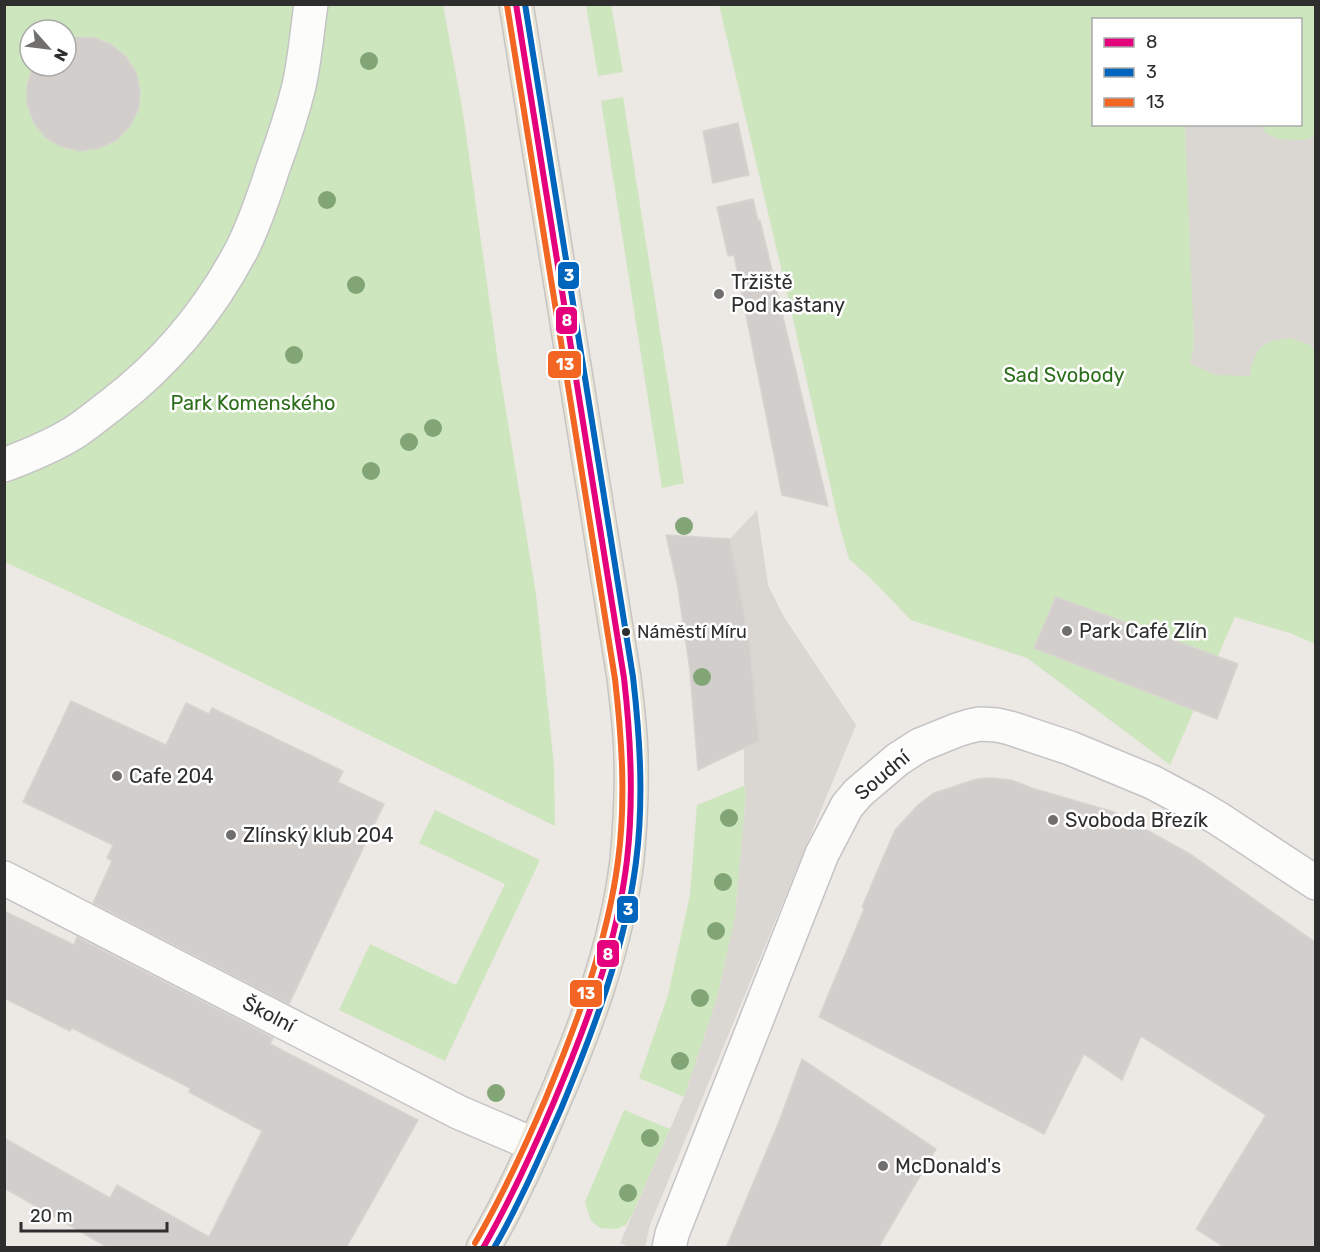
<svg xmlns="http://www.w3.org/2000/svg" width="1320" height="1252" viewBox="0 0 1320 1252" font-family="Rubik,sans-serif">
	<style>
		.green { fill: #cee6be; fill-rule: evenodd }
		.plaza { fill: #dad6d2 }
		.building { fill: #d1cecb; stroke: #d7d4d0; stroke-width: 1.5 }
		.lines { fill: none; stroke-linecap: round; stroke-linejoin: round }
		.minor-casing { stroke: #c5c4c5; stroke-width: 36 }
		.major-casing { stroke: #c6c5c4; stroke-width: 36 }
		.minor { stroke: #fcfcfb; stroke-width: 33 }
		.major { stroke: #e8e4d6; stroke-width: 33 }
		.bus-1-casing { stroke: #fff; stroke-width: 10 }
		.bus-2-casing { stroke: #fff; stroke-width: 10 }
		.bus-3-casing { stroke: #fff; stroke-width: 10 }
		.bus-1 { stroke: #e5007d; stroke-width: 6 }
		.bus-2 { stroke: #0065bd; stroke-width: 6 }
		.bus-3 { stroke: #f26522; stroke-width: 6 }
		.tree { fill: #82a575 }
		.poi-dot { fill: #706f6e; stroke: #fff; stroke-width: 2 }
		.bus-dot { fill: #2e2e2e; stroke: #fff; stroke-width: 2 }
		.labels { text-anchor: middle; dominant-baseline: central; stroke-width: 5; stroke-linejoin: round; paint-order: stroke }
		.bus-label { font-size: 18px; fill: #2e2e2e; stroke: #fff; text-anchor: start }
		.poi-label { font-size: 20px; fill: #2e2e2e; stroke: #fff; text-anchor: start }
		.park-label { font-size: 20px; fill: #2c6e1b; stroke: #fff }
		.street-label { font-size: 20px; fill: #2e2e2e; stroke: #fff }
		.line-badge { stroke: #fff; stroke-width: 2 }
		.badge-label { font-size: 16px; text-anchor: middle; font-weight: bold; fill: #fff }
	</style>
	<rect width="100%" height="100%" fill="#ece8e4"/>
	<!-- green -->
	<path class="green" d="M4,5H443L463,113L498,362L536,594L554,765L555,826L206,655L5,562ZM30,30H66V66H30Z
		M586,5H611L623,72L598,76Z
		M719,5H1315V644L1290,633L1235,617L1170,765L1027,658L911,620L869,577L849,559L839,524L790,306ZM1094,20H1300V124H1094Z
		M623,97L684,483L662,488L601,101Z
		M744,786L746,793L735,918L717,998L684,1097L639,1078L668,995L690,895L697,805Z
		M435,810L540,860L445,1061L339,1010L370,944L456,985L505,884L419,843Z
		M624,1110L670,1129L632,1215L626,1225L616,1229L600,1228L591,1221L585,1202Z"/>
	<!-- plaza -->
	<path class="plaza" d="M1185,125H1261L1266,133L1278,139L1293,140H1307L1315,135V352L1311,345L1290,338L1271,341L1259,349L1252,363L1250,376L1216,375L1190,364L1194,344Z
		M757,510L768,585L784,617L856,725L650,1225L645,1247H629L620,1243L684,1097L717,998L735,918L746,793L744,786V748L759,741L730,539Z"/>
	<!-- building -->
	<path class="building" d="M66,37L95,38L112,45L126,57L136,72L140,90L139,108L130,126L117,140L100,148L81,151L62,147L46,138L34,123L27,104V86L33,66H66Z
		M738,123L749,175L713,183L703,131Z
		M753,199L758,221L760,220L828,506L782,495L734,255L728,256L717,207Z
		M666,535L730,539L749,641L759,741L698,770L690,671L678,588Z
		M1056,597L1238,664L1217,719L1034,648Z
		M71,701L166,745L186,703L209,714L212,708L343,771L338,782L384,804L289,1004L93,903L112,861L107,858L113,845L23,802Z
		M989,778L1011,780L1035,789L1114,812L1190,854L1316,943V1248H1226L1196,1229L1266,1115L1141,1036L1122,1080L1084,1054L1044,1134L819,1017L864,909L862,907L895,830L918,805L934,793L977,779Z
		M4,911L74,945L77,937L273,1038L270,1044L418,1120L346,1248H109L4,1188V1138L110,1198L117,1185L209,1237L262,1131L189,1092L190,1088L72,1028L70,1031L4,998Z
		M802,1059L936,1149L878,1248H726L780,1119Z"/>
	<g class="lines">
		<defs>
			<path id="minor" d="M4,465C28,456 53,446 75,432C87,424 99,414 111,405C166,363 210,310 242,249C255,223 264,196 273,168C283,141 292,114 299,86C305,59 307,32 311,4
				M4,878L458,1112L535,1145
				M669,1248L672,1234L822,854L847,806L858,793L898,759L920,745L957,730L970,726L980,724L997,725L1010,728L1070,748L1152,782L1197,806L1219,819L1316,883"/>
			<path id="major" d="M483,1248C510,1203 531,1156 551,1108C585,1030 617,945 627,860C630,827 632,793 631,760C631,733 627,705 624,678L516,4"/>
		</defs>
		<!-- minor casing -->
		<use href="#minor" class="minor-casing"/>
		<!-- major casing -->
		<use href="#major" class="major-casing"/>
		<!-- minor -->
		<use href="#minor" class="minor"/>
		<!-- major -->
		<use href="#major" class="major"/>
		<defs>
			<path id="bus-1" d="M483,1248C510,1201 532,1153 553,1104C586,1026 617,945 627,860C634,799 631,739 624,678L516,4"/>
			<path id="bus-2" d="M494,1248C520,1203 540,1156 561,1109C594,1029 625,948 636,862C644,800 640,738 633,677L525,4"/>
			<path id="bus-3" d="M475,1243C502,1197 524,1149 545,1100C577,1023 607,944 618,861C626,801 622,740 615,679L507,5"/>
		</defs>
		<!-- bus-1 casing -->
		<use href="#bus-1" class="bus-1-casing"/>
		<!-- bus-2 casing -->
		<use href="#bus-2" class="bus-2-casing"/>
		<!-- bus-3 casing -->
		<use href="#bus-3" class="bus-3-casing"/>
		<!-- bus-1 -->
		<use href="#bus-1" class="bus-1"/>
		<!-- bus-2 -->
		<use href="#bus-2" class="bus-2"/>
		<!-- bus-3 -->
		<use href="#bus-3" class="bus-3"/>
	</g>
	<!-- trees -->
	<g class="tree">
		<circle cx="369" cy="61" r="9"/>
		<circle cx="327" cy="200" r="9"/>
		<circle cx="356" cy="285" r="9"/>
		<circle cx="294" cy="355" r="9"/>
		<circle cx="433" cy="428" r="9"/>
		<circle cx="409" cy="442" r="9"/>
		<circle cx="371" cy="471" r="9"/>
		<circle cx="684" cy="526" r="9"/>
		<circle cx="702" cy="677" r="9"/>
		<circle cx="729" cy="818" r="9"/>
		<circle cx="723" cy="882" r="9"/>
		<circle cx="716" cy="931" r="9"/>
		<circle cx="700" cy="998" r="9"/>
		<circle cx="680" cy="1061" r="9"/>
		<circle cx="496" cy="1093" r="9"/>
		<circle cx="650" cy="1138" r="9"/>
		<circle cx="628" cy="1193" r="9"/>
	</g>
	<!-- markers -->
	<g class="poi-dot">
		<circle cx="719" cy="294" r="6"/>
		<circle cx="1067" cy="631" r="6"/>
		<circle cx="117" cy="776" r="6"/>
		<circle cx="1053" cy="820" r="6"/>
		<circle cx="231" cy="835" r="6"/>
		<circle cx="883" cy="1166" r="6"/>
	</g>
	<circle class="bus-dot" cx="626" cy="632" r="5"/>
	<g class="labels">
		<!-- bus labels -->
		<g class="bus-label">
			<text x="637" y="632">Náměstí Míru</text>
		</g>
		<!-- poi labels -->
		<g class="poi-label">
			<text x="731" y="282">Tržiště<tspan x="731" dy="23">Pod kaštany</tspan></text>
			<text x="1079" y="631">Park Café Zlín</text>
			<text x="129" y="776">Cafe 204</text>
			<text x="1065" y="820">Svoboda Březík</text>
			<text x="243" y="835">Zlínský klub 204</text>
			<text x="895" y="1166">McDonald's</text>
		</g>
		<!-- park labels -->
		<g class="park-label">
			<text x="1064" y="375">Sad Svobody</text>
			<text x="253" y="403">Park Komenského</text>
		</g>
		<!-- street labels -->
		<g class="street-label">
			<text transform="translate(882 775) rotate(-40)">Soudní</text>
			<text transform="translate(269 1014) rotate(27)">Školní</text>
		</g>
	</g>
	<g class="line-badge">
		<rect x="557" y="261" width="23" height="29" rx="6" fill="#0065bd"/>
		<rect x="555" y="306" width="23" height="29" rx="6" fill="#e5007d"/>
		<rect x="547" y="350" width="35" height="29" rx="6" fill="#f26522"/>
		<rect x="616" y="895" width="23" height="29" rx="6" fill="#0065bd"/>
		<rect x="596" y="939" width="24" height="29" rx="6" fill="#e5007d"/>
		<rect x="569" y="979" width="34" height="29" rx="6" fill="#f26522"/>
	</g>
	<g class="badge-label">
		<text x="569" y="281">3</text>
		<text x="567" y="326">8</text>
		<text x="565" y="370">13</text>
		<text x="628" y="915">3</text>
		<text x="608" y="960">8</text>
		<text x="586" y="999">13</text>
	</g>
	<!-- border -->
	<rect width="1320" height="1252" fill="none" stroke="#2e2e2e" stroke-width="12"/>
	<!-- legend -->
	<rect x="1092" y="18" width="210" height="108" fill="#ffffff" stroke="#ababab" stroke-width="1.5"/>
	<rect x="1104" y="38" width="30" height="9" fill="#e5007d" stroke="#ababab" stroke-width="1.5"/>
	<text x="1146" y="48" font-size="18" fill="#2e2e2e">8</text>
	<rect x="1104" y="68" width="30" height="9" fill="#0065bd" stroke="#ababab" stroke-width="1.5"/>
	<text x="1146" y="78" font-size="18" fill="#2e2e2e">3</text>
	<rect x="1104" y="98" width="30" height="9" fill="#f26522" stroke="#ababab" stroke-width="1.5"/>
	<text x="1146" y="108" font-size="18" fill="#2e2e2e">13</text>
	<!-- north arrow -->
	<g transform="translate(48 48) rotate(118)"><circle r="28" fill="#ffffff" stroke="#ababab" stroke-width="1.5"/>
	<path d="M0-4.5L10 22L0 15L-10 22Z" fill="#706f6e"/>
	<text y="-9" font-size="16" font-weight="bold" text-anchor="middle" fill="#2e2e2e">N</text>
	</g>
	<!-- scale -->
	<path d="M21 1222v9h146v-9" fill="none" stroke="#2e2e2e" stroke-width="3"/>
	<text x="30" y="1222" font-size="18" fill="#2e2e2e" stroke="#ffffff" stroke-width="4.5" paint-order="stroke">20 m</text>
</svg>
